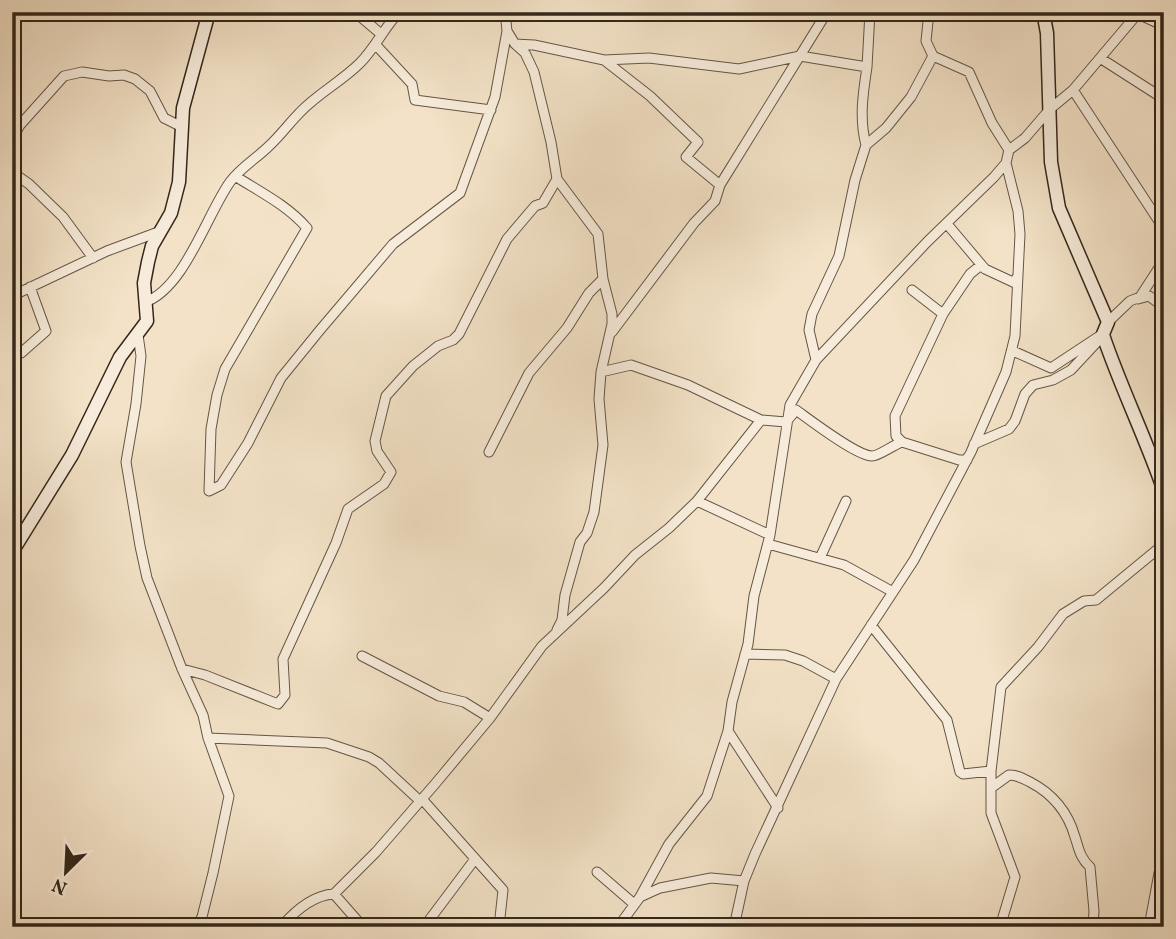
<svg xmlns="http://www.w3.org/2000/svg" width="1176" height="939" viewBox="0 0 1176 939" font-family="Vollkorn,serif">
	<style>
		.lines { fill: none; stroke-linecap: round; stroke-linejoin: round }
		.street-casing { stroke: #645645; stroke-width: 11 }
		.secondary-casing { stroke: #34271a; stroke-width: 15 }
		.street { stroke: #f7ecdb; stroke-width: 9 }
		.secondary { stroke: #f7ecdb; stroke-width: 12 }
	</style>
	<rect width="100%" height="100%" fill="#f3e2c7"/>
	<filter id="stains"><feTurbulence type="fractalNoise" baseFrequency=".00286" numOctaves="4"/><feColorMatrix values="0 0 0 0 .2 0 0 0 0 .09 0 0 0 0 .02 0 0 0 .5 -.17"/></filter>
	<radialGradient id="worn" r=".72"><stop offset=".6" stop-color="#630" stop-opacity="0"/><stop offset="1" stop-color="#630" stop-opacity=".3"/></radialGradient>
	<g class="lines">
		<defs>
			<path id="street" d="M355,12L381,34
				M505,12L507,31L515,44L525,53L534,72L551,142L557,179L598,234L603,279L612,314V324L601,372L599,399L603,445L594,512L587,533L580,542L565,595L562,620L557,630
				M1138,14L1164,26
				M375,44L412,84L415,100L491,110
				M515,44L534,45L604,60L649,58L739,69L800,56L867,67C863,93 859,119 866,145
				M933,56L969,72L992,123L1009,150
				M1100,58L1164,99
				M604,60L650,96L698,142L686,157L720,185
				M867,67L870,12
				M1073,90L1164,229
				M12,139L20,125L64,76L82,72L109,76L124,75L135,79L150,91L164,118L182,127
				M12,172L29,184L63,217L93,258
				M235,176C260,192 287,205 307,228L225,369L217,395L211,429L209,491L221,485L248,443L281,378L320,330L393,244L460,193L495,97L507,31
				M947,224L985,269L1015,283L1017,277
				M912,290L943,314
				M12,296L107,251L161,231
				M1138,299L1149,296L1164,307
				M145,302C184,289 207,214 230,182C240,168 257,158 269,146C284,132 294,116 310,103C326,89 345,78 360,63C375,48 384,28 399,12
				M1108,322L1130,301L1140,297L1164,260
				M612,332L694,223L715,201L720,185L827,12
				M138,335L141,356L136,404L126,462L140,546L147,578L182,669L203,715L208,738L229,796L213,873L202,917L196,927
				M12,351L21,353L46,331L30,287
				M1013,351L1051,368L1101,335
				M816,360L809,330L812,314L839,256L855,180L866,145L886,128L911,97L933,56L926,41L929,12
				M601,372L631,365L688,385L761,420L786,422L796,410C810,420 857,456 872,456C879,456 893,445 902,442L959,460H967L968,457
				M902,442L896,436L895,416L943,314L970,274L981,265
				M974,444L1009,429L1015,421L1025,394L1033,385L1053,380L1071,370L1098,341L1104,338
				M489,452L529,373L567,328L589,293L603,279
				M697,501L770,535
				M768,544L844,565L893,592
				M820,558L846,501
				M871,625L947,720L960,772L963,774L991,771
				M745,654L785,655L803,661L836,679
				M362,656L439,696L464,702L490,718
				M182,669L205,675L278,704L285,695L283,659L336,543L348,509L384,484L391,472L377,451L375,441L386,396L413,366L438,346L453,340L459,334L507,239L535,206L543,203L557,179
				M728,731L778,808
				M208,738L327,743L369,757L379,763L420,801
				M991,788L1009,775C1018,775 1022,778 1030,782C1053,794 1068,812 1075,837C1079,849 1080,858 1090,867L1094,911L1093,927
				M422,799L503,890L499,927
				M597,872L634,904
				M334,894L363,927
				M640,897L660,888L711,878L744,881
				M281,927C294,912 313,895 334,894L376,852L435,784L490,718L542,646L604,588L635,555L669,528L697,501L761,420
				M424,927L475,859
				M618,927L640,897L669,844L707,796L728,731L732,702L748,644L754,596L770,535L790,405L816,360L927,242L994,177L1006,163L1009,150L1025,138L1050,109L1073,90L1139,12
				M734,927L744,881L755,854L836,679L914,560L971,452L1006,372L1015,336L1020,234L1018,211L1006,163
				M1000,927L1015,877L991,813V771L1001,687L1038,647L1063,614L1084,601L1096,600L1164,544
				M1149,927L1164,846"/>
			<path id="secondary" d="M1043,12L1047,33L1051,162L1059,208L1108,322L1103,334L1104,338C1122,390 1146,439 1164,491
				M12,552L72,455L120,357L147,321L144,283L148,262L152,246L171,213L179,182L183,108L209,12"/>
		</defs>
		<!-- street casing -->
		<use href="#street" class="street-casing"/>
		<!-- secondary casing -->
		<use href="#secondary" class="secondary-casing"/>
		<!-- street -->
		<use href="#street" class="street"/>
		<!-- secondary -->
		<use href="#secondary" class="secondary"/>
	</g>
	<!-- margin -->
	<rect width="1176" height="939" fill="none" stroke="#f3e2c7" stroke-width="42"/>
	<rect x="14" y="14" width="1148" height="911" fill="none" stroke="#34271a" stroke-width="3.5"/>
	<rect x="21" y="21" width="1134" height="897" fill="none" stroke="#34271a" stroke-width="2"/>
	<!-- north arrow -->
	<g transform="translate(66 872) rotate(204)" stroke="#f7ecdb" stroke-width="5" paint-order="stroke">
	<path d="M0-5L12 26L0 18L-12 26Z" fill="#34271a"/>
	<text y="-10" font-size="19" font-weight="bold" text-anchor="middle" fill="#34271a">N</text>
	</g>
	<rect width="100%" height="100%" filter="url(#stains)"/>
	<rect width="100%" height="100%" fill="url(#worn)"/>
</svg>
